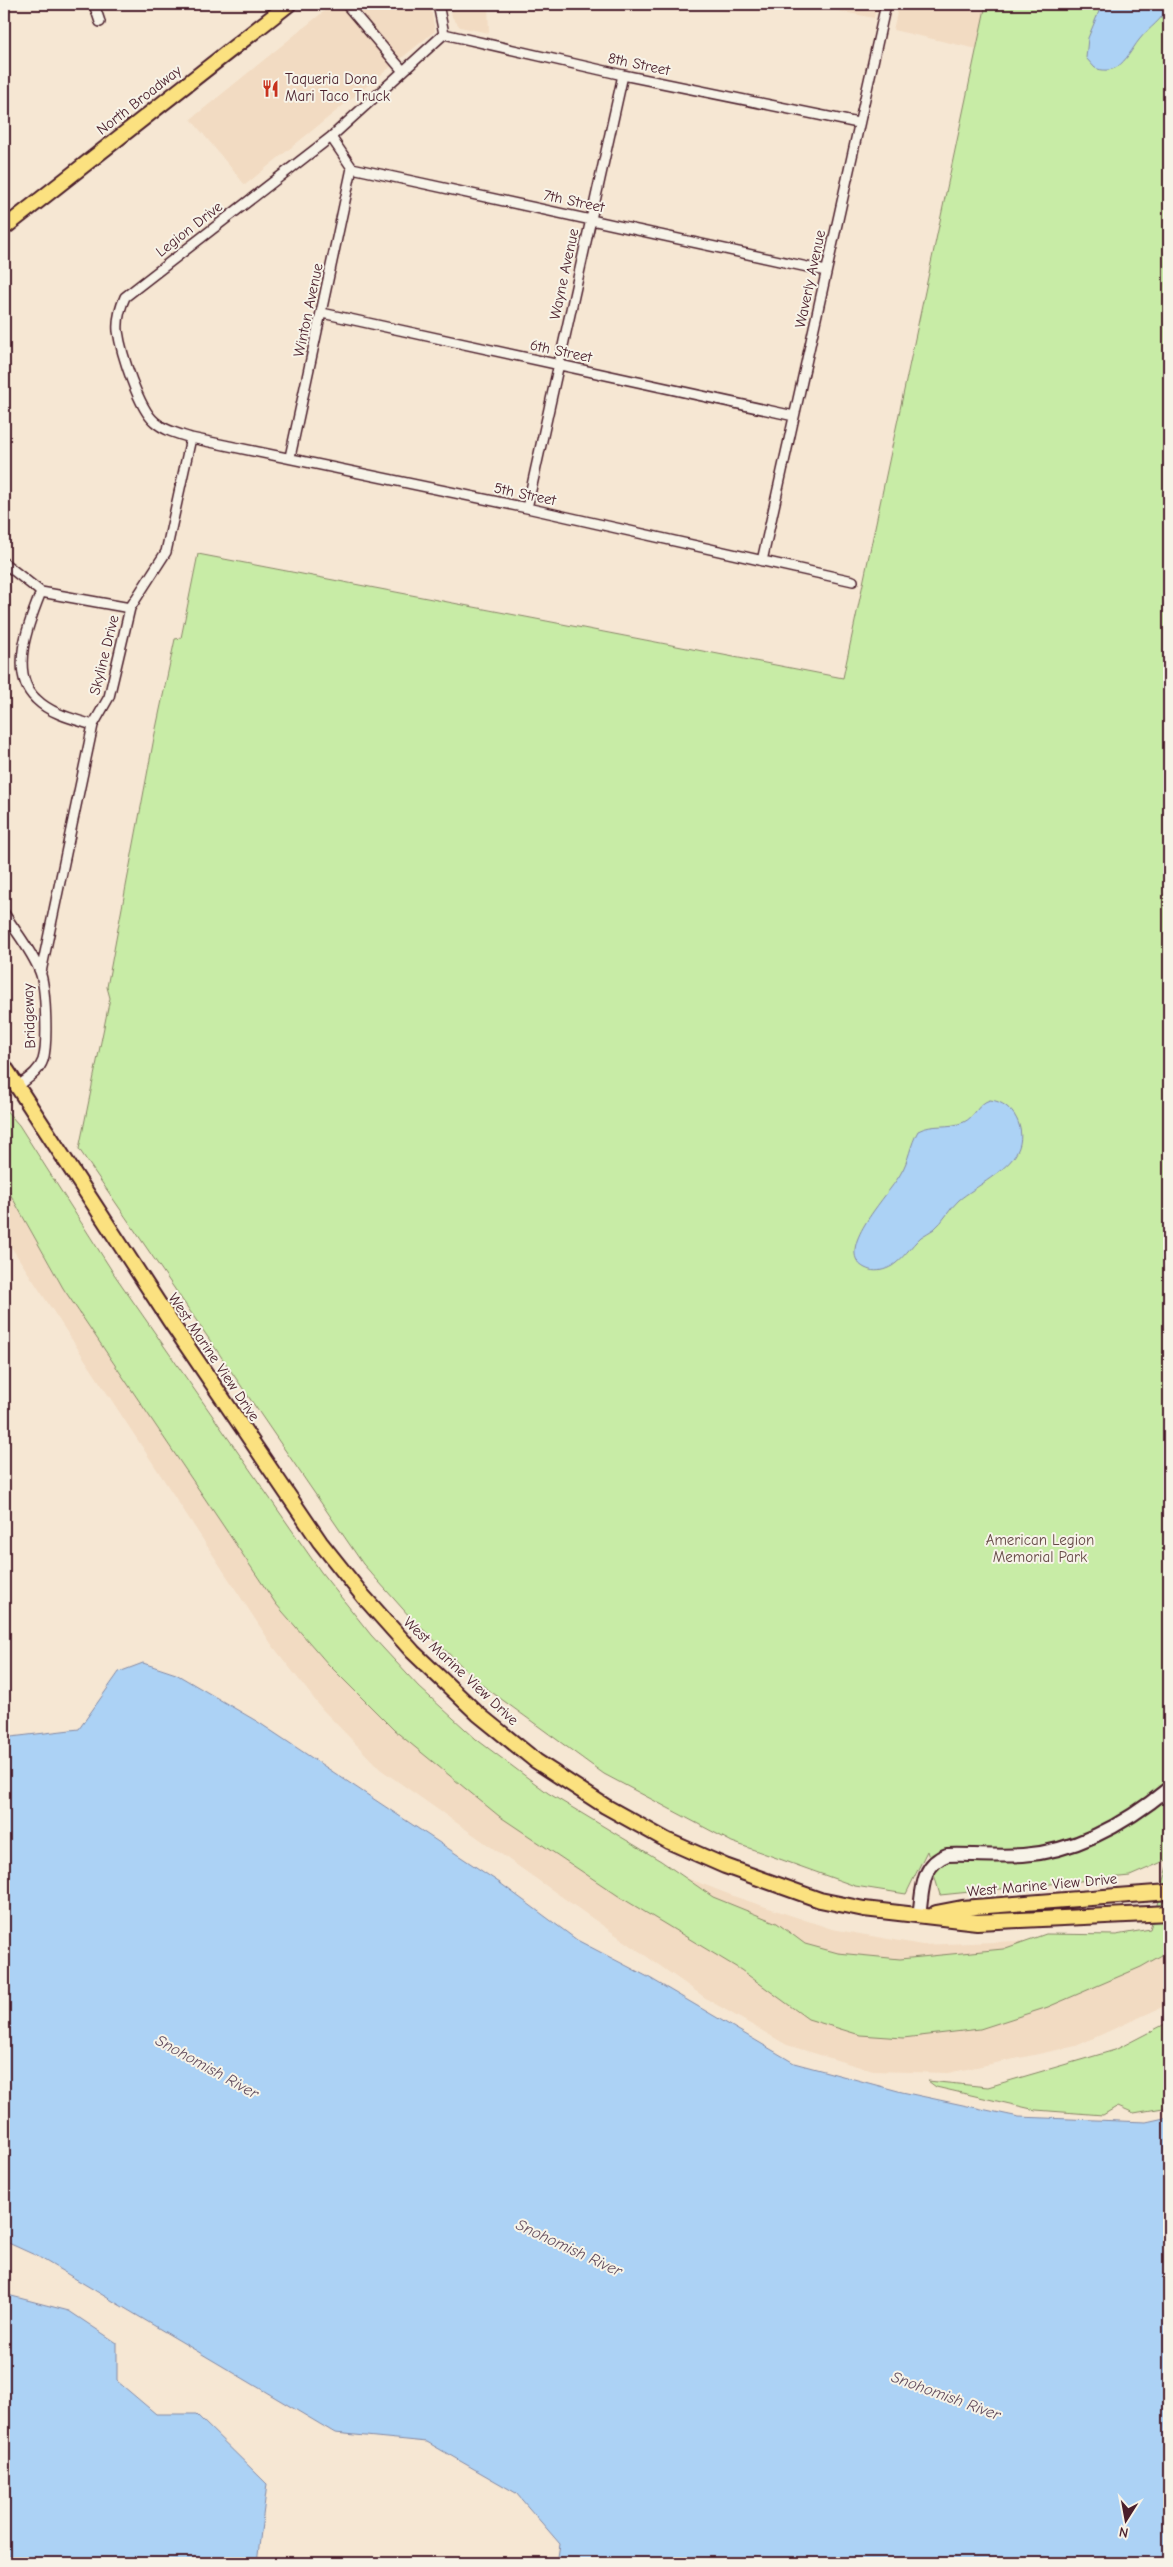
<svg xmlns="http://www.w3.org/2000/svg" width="1173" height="2567" viewBox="0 0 1173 2567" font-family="'Comic Neue',sans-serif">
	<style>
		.built { fill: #f2dbc2 }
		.green { fill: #c8eca6; stroke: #898668 }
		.water { fill: #acd2f5; stroke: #858aa4 }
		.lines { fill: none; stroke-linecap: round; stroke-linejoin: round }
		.minor-casing { stroke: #4a1f2b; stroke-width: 12 }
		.secondary-casing { stroke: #4a1f2b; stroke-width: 16 }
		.primary-casing { stroke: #4a1f2b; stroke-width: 18 }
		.minor { stroke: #f7f3e8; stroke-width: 9 }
		.secondary { stroke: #f7f3e8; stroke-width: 12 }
		.primary { stroke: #fbe180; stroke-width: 14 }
		.labels { text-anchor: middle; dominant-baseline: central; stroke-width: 4; stroke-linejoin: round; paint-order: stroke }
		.street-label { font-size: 15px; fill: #4a1f2b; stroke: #f7f3e8 }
		.poi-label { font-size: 15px; fill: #4a1f2b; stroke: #f7f3e8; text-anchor: start }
		.park-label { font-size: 15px; fill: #634844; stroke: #f7f3e8 }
		.water-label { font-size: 16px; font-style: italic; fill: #624c5e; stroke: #f7f3e8 }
	</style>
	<rect width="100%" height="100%" fill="#f6e7d3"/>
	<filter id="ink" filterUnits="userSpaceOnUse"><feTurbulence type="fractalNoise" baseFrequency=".02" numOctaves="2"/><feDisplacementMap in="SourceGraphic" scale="10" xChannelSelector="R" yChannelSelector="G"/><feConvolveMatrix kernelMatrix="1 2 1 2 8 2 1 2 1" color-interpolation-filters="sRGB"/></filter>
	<g filter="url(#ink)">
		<!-- built -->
		<path class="built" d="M333,4H430L435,31L245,185L191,119Z
			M450,4H488L489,33L460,27L452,17Z
			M804,4H876L874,18Z
			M899,4H986L977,49L893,30Z
			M4,1184L58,1280L276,1604L328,1664L617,1851L736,1897L832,1929L922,1945L1169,1935V2004L1076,2046L948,2073L873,2071L787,2045L710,2001L380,1769L322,1709L272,1645L4,1236Z"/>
		<!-- green -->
		<path class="green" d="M986,4H1169V1859L1130,1876L940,1895L927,1851L906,1894L855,1886L732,1842L604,1774L482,1685L410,1617L363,1564L79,1149L110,998L107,987L154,738L175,639L181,638L198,554L843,678Z
			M4,1108L19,1125L114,1274L321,1572L371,1635L419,1687L476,1739L548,1793L661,1861L713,1897L777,1923L805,1944L838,1953L900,1959L1003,1949L1046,1934L1116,1935L1150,1929L1169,1863V1951L1141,1967L1048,2007L980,2029L903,2038L860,2035L808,2019L741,1970L620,1897L499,1816L394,1730L328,1664L276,1604L63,1288L4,1183Z
			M1169,2022V2107L1134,2113L1118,2106L1103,2115L1036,2110L936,2087L928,2081L988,2087L1115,2050Z"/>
		<!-- water -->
		<path class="water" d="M1102,4H1168C1164,20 1149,27 1139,40C1132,49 1127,60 1117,67C1110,71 1102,71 1095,68L1086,58L1088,38Z
			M990,1100C1014,1102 1028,1131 1017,1152C1008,1170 975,1187 959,1200C949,1209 944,1221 934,1229C930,1232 925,1234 921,1237C911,1246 903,1259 892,1266C885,1270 877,1272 870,1270C826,1256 891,1193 901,1173C909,1160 910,1145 918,1131C933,1123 948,1129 964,1122C975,1117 978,1103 990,1100Z
			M143,1663L176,1674L258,1722L500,1883L577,1940L648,1977L794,2063L902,2092L1019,2117L1146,2122L1169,2117V2563H557L560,2544L516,2493L427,2442L335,2433L37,2256L4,2241V1733L11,1737L79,1729L119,1672Z
			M4,2294L69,2311L117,2343V2381L156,2414H196L267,2484L257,2563H4Z"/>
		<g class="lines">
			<defs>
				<path id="minor" d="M94,4L100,22
					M346,4L403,71
					M438,4L444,34L623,75L858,123
					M444,34L331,137L125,297C120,308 117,319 118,331C121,353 139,409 155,422C165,431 179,434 191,438L527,508L853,581
					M331,137L352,168L826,271
					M322,313L794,416
					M290,457L352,168
					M527,508L623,75
					M762,561L886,4
					M4,563L41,592L130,608
					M41,592C29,622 8,673 36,699C51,714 73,719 93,725
					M4,913C15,931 32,951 40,972C46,987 48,1044 43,1060C39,1072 27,1079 17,1087
					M41,972L93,725L109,697L130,608L166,552L191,438"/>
				<path id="secondary" d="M919,1916C923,1891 920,1865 947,1855C972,1854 998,1857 1023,1855C1078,1851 1128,1822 1169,1788"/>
				<path id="primary" d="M4,228L289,4
					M4,1066L170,1321L320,1542L363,1596L413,1652L478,1714L536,1761L605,1806L668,1841L725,1866L820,1900L864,1909L977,1922L1169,1913
					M936,1913L962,1908L1169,1892"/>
			</defs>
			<!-- minor casing -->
			<use href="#minor" class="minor-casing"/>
			<!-- secondary casing -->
			<use href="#secondary" class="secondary-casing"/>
			<!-- primary casing -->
			<use href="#primary" class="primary-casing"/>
			<!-- minor -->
			<use href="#minor" class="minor"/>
			<!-- secondary -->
			<use href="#secondary" class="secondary"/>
			<!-- primary -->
			<use href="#primary" class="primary"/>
		</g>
	</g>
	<!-- icons -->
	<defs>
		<symbol id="restaurant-bare" viewBox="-9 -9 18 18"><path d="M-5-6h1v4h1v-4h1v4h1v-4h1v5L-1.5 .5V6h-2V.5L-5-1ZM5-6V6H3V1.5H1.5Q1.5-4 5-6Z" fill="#c8321e" stroke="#f7f3e8" stroke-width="2.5" paint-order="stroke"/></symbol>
	</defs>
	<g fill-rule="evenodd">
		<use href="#restaurant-bare" x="258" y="76" width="25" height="25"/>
	</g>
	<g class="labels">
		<!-- street labels -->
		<g class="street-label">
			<text transform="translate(639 64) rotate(12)">8th Street</text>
			<text transform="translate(139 100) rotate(-38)">North Broadway</text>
			<text transform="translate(574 201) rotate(12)">7th Street</text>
			<text transform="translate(189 229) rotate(-38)">Legion Drive</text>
			<text transform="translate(564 274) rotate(-78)">Wayne Avenue</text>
			<text transform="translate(810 279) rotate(-78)">Waverly Avenue</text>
			<text transform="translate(308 310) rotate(-78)">Winton Avenue</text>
			<text transform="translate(561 351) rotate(12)">6th Street</text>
			<text transform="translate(525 494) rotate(12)">5th Street</text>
			<text transform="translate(104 655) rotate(-76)">Skyline Drive</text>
			<text transform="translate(29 1016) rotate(-92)">Bridgeway</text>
			<text transform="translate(214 1357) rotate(56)">West Marine View Drive</text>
			<text transform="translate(461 1671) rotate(43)">West Marine View Drive</text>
			<text transform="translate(1042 1885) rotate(-5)">West Marine View Drive</text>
		</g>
		<!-- poi labels -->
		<g class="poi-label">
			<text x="285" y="79">Taqueria Dona<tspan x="285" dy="17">Mari Taco Truck</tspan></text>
		</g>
		<!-- park labels -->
		<g class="park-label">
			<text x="1040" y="1540">American Legion<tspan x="1040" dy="17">Memorial Park</tspan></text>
		</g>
		<!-- water labels -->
		<g class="water-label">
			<text transform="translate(207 2067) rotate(29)">Snohomish River</text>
			<text transform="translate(569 2248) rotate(25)">Snohomish River</text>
			<text transform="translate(946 2396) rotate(20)">Snohomish River</text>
		</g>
	</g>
	<!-- margin -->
	<rect width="1173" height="2567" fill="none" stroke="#f7f3e8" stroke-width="20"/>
	<rect x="10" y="10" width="1153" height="2547" fill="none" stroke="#4a1f2b" stroke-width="2" filter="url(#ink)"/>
	<!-- north arrow -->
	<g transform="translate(1126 2520) rotate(191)" stroke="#f7f3e8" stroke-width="4" paint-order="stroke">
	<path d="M0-4L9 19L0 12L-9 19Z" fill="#4a1f2b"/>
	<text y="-8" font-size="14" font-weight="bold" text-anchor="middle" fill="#4a1f2b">N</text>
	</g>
</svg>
